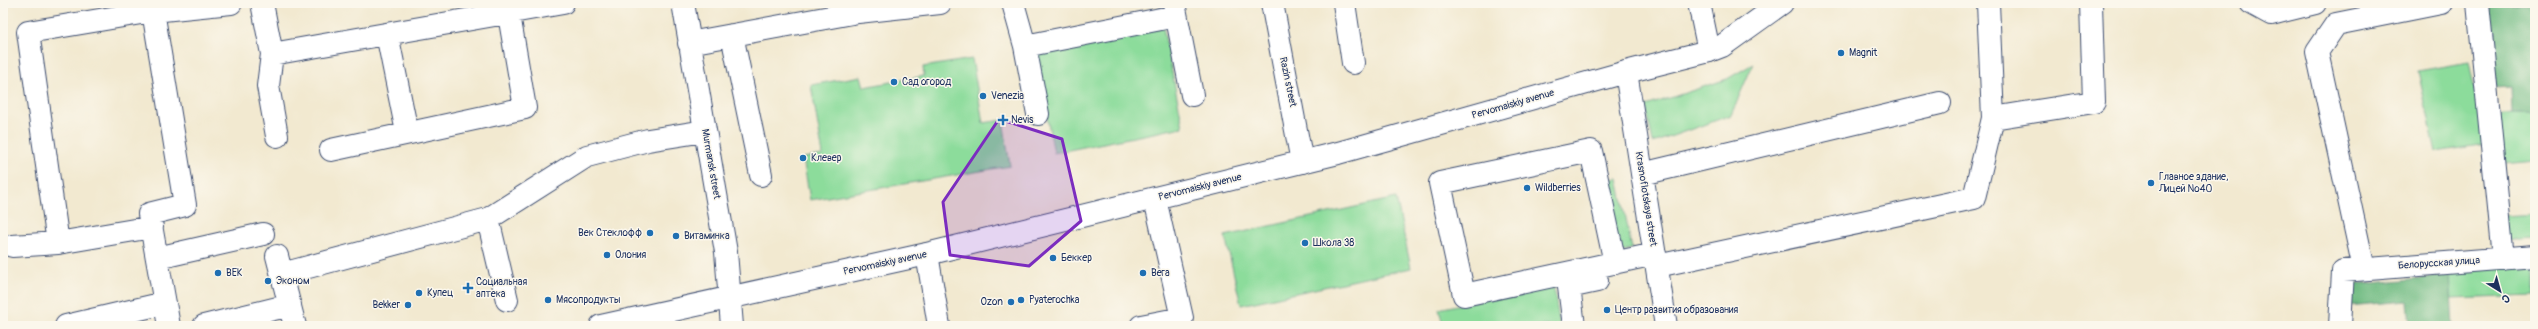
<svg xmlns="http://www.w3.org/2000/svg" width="2538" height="329" viewBox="0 0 2538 329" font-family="Pangolin,sans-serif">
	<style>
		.green { fill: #8cdc9b; stroke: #54867c }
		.forest { fill: #71bc83; stroke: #467670 }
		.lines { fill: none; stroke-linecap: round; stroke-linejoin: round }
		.minor-casing { stroke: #3b4b6f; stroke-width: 24 }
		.major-casing { stroke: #3b4b6f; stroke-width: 24 }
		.minor { stroke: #fff; stroke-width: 22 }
		.major { stroke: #fff; stroke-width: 22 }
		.marked { fill: #7b2cbf; fill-opacity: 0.2; stroke: #7b2cbf; stroke-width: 3; stroke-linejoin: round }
		.poi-dot { fill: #1f6fb2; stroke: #fbf7ec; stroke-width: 1.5 }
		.labels { text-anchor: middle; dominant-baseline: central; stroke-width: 3; stroke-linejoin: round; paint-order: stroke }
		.poi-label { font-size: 10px; fill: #1b2f5e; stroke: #fbf7ec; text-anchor: start }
		.street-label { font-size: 10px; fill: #1b2f5e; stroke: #fbf7ec }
	</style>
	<rect width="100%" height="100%" fill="#fbf7ec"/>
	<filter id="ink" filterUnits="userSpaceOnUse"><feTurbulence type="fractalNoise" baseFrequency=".025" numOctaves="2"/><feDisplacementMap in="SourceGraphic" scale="8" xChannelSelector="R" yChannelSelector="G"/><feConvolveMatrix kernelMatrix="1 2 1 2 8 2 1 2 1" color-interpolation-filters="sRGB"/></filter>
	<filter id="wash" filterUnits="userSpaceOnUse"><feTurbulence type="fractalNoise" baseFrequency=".012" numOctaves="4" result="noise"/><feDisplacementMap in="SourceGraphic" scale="16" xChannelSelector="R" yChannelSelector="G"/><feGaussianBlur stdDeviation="0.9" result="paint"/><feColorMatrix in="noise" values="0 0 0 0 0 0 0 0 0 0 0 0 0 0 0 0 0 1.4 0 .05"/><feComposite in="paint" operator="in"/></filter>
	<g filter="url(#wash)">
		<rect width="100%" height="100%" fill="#f2e9d0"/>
		<!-- green -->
		<path class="green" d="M1163,27L1183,127L1054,153L1034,52Z
			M972,59L983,123L1003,120L1010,166L810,200L803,158L823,155L811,85L861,76L864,87L924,76L923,67Z
			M2469,62L2486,144L2436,152L2418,71Z
			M1753,64L1731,115L1653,143L1646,106L1727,79Z
			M2512,113H2535V161L2503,164L2496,115Z
			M1618,178L1632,249L1608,254L1594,183Z
			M1396,198L1411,268L1241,305L1225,236Z
			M2535,214V239L2504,241L2503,216Z
			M2535,263V296L2451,299L2450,269Z
			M1553,284L1560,326H1443L1439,309Z"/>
		<!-- forest -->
		<path class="forest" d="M2535,3V113H2512L2511,86L2493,87L2488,4Z
			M2450,275L2453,326H2410L2408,301L2346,306L2345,286Z"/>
	</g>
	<g filter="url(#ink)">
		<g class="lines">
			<defs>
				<path id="minor" d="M262,3L272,54L268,86L277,136
					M683,3L726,252L732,326
					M1013,3L1025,46L1038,114
					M1174,3L1192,95
					M1272,3L1302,162
					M1344,3L1353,63
					M1699,3L1709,51
					M2251,3L2271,14L2315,3
					M2478,3L2503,259
					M153,11L185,205L149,214L169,326
					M387,34L407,132
					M732,35L761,175
					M689,43L858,12L940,3
					M1025,46L1176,16
					M272,54L563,3
					M1626,72L1666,326
					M1993,118L2094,102L2091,3
					M331,150L525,108L507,3
					M1642,174L1940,103
					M1155,199L1182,318
					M488,219L507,300
					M152,227L58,243L28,32L153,11L231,3
					M12,246L58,243
					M927,254L939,326
					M277,256L295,326
					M157,258L263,234
					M1615,263L1591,151L1440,183L1464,295L1655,254
					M1657,266L1974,198L1993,118L1988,3
					M2364,269L2317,52L2336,24L2441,3
					M282,274L488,219L587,156L648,140L705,131
					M66,326L165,303
					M204,326L290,305
					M1141,326L1182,318
					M1574,326L1569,287L1597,281
					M2340,326L2343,271L2535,256"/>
				<path id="major" d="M601,326L927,254L1338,153L1626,72L1709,51L1722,46L1782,3"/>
			</defs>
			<!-- minor casing -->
			<use href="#minor" class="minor-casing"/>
			<!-- major casing -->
			<use href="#major" class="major-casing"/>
			<!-- minor -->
			<use href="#minor" class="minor"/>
			<!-- major -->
			<use href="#major" class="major"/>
		</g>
	</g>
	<!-- marked area -->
	<path class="marked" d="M999,119L1062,139L1081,221L1029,266L950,255L943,202Z"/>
	<!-- markers -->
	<g class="poi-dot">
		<circle cx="1841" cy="53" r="4"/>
		<circle cx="894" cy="82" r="4"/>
		<circle cx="983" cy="96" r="4"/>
		<path d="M1001 114h4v4h4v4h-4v4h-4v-4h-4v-4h4z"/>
		<circle cx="803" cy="158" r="4"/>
		<circle cx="2151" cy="183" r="4"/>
		<circle cx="1527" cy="188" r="4"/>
		<circle cx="650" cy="233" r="4"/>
		<circle cx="676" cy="236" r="4"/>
		<circle cx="1305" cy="243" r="4"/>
		<circle cx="607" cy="255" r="4"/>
		<circle cx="1053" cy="258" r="4"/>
		<circle cx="218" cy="273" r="4"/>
		<circle cx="1143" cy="273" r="4"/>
		<circle cx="268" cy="281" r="4"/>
		<path d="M466 282h4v4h4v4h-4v4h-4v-4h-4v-4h4z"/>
		<circle cx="419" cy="293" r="4"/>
		<circle cx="548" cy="300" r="4"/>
		<circle cx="1021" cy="300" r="4"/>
		<circle cx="1011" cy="302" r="4"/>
		<circle cx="408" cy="305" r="4"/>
		<circle cx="1607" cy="310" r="4"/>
	</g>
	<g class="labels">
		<!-- poi labels -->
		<g class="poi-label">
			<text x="1849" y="53">Magnit</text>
			<text x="902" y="82">Сад огород</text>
			<text x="991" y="96">Venezia</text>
			<text x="1011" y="120">Nevis</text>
			<text x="811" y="158">Клевер</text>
			<text x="2159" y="177">Главное здание,<tspan x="2159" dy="12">Лицей №40</tspan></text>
			<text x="1535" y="188">Wildberries</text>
			<text x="642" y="233" text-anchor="end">Век Стеклофф</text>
			<text x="684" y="236">Витаминка</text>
			<text x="1313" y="243">Школа 38</text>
			<text x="615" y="255">Олония</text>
			<text x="1061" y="258">Беккер</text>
			<text x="226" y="273">ВЕК</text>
			<text x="1151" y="273">Вега</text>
			<text x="276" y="281">Эконом</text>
			<text x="476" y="282">Социальная<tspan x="476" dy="12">аптека</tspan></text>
			<text x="427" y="293">Купец</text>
			<text x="556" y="300">Мясопродукты</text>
			<text x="1029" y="300">Pyaterochka</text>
			<text x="1003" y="302" text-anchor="end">Ozon</text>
			<text x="400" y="305" text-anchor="end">Bekker</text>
			<text x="1615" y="310">Центр развития образования</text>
		</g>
		<!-- street labels -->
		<g class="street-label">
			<text transform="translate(1288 82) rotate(78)">Razin street</text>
			<text transform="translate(1513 104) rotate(-16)">Pervomaiskiy avenue</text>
			<text transform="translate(711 164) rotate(80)">Murmansk street</text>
			<text transform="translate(1200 187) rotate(-14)">Pervomaiskiy avenue</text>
			<text transform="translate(1646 199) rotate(81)">Krasnoflotskaya street</text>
			<text transform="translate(885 263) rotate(-12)">Pervomaiskiy avenue</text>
			<text transform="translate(2439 263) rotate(-4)">Белорусская улица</text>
		</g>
	</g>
	<!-- margin -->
	<rect width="2538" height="329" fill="none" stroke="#fbf7ec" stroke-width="16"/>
	<!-- north arrow -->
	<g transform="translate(2500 291) rotate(143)" stroke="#fbf7ec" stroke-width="3" paint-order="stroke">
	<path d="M0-3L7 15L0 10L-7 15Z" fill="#1b2f5e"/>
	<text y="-6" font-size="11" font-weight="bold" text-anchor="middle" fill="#1b2f5e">С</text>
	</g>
</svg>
